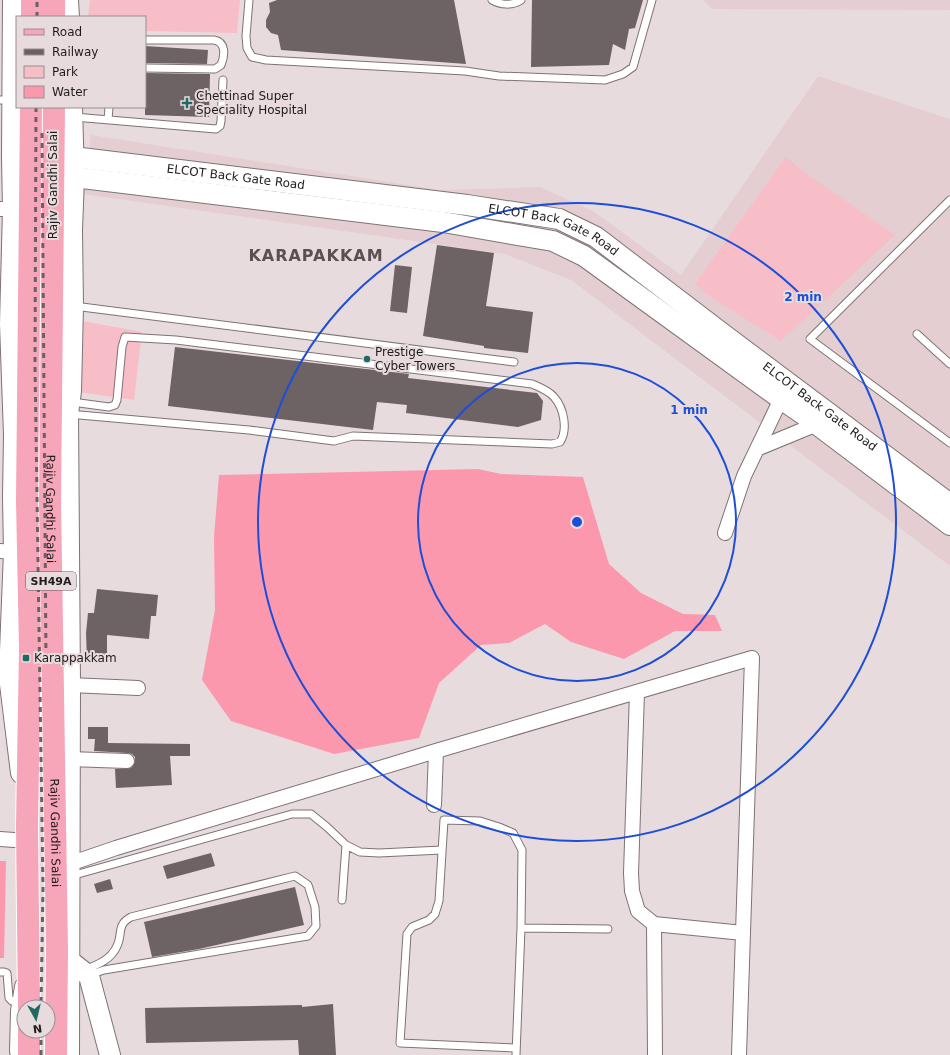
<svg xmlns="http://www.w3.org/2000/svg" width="950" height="1055" viewBox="0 0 950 1055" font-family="'DejaVu Sans',sans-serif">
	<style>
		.built { fill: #e4ced1 }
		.green { fill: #f7bec8 }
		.water { fill: #fc98ad }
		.building { fill: #6d6264 }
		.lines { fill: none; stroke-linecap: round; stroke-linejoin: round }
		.lane-casing { stroke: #7e7374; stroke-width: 9 }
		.street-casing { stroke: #7e7374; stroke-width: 16 }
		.secondary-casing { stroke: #7e7374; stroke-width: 22 }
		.primary-casing { stroke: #fff; stroke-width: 24 }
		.lane { stroke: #fff; stroke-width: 7 }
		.street { stroke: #fff; stroke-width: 14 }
		.secondary { stroke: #fff; stroke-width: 20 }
		.primary { stroke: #f7a5b9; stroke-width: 22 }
		.rail { stroke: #696163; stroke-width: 3; stroke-dasharray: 5 5; stroke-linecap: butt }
		.ring { fill: none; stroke: #1d4ed8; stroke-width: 2 }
		.poi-dot { fill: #206a64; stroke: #e8dbdd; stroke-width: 1.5 }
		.labels { text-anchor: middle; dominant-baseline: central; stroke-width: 4; stroke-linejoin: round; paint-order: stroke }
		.shield { fill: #e8dbdd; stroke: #5c5556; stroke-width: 1 }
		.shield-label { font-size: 11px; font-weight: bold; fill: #201b1c }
		.poi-label { font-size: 12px; fill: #201b1c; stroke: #e8dbdd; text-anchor: start }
		.street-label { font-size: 12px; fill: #201b1c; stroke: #e8dbdd }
		.district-label { font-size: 16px; font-weight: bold; letter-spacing: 1px; fill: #5a4f51; stroke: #e8dbdd }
		.centre { fill: #1d4ed8; stroke: #e8dbdd; stroke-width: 2 }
		.ring-label { font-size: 12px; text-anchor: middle; font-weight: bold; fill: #1d4ed8; stroke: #e8dbdd; stroke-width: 4; stroke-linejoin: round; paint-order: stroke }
	</style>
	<rect width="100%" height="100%" fill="#e8dbdd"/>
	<!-- built -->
	<path class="built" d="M703,0H950V10L712,9Z
		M818,76L950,119V566L571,280L505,254L83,194L91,135L439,190L540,187L593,211L681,275Z"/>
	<!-- green -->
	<path class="green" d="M90,0H240L237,33L145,31V17H88Z
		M786,157L804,172L895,235L781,341L712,298L695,284Z
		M72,319L142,332L134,400L71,391Z"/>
	<!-- water -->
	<path class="water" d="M478,469L501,474L583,477L609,564L641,593L683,614L715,615L722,631H675L624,659L571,642L545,624L509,643L481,645L439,683L419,738L334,754L231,721L202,680L215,610L214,537L219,475Z
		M0,861H6L4,958H0Z"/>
	<!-- building -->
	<path class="building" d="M277,0H454L466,64L281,50L278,35L271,33L266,27V20L270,12L269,3Z
		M532,0H643L635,28L629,29L625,50L613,44L609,65L531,67Z
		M145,46L208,50L207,64L145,63Z
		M145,73L210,74L209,117L145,115Z
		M437,245L494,253L486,306L533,312L528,353L484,348V346L423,336Z
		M395,265L412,267L407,313L390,311Z
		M175,347L409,374L408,378L537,393L543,401L541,420L518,427L406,413L407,405L377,402L373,430L168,406Z
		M97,589L158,595L156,616H151L149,639L107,635V660H87L86,633L88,613H94Z
		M88,727H108V743L190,744V756H170L172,785L116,788L115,769L131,768L135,762V757L132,754L127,753L94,751L95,739H88Z
		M211,853L215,866L167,879L163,866Z
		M110,879L113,889L97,893L94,884Z
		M295,887L304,925L199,949L152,957L144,922Z
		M333,1004L336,1055H299L298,1040L146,1043L145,1008L302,1005V1007Z"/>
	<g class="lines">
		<defs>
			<path id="lane" d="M249,0L246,36L247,48L252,57L266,60L465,71L499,76L605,80L623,74L633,67L652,0
				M492,0C501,5 512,6 521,0
				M145,40H214C226,42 225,55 221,65L215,69L145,68
				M0,100H12
				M74,117L216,129L220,126L221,121L223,80
				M108,120L109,107
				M950,200L810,339L950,443
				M74,306L514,362
				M917,334L950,364
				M68,414L249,430L334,441L353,436L552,444L560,442C568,430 564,408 554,397C548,390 539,387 532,384L176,340L125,337L122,347L117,400L115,405L109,407L72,402
				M71,876L292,814H311L327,827L346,845L360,852L379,853L442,850
				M342,900L346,845
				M84,970C97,965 111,960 117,946C123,934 116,925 131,917L295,876L308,885L315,907L316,926L308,936L104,970L98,972L91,977
				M0,972H4L7,973L9,998L12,1001H21
				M516,1048L400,1043L407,934L412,927L429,920L435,914L439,901L444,820L480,821L499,827L513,833L522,850L521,928L608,929
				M516,1055L521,928"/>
			<path id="street" d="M0,209L22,208
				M759,448L817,424
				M725,533L744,476L781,399
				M0,551L14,552
				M70,685L138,688
				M637,692L631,873L632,891L638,911L654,924L655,1055
				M69,759L127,761
				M434,805L436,751
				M0,839L28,841
				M69,864L116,848L436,751L752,658L739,1055
				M654,924L743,933"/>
			<g id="secondary">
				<path d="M13,0L12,157L13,209L10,324L14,435L13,497L14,552L9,676L21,773"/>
				<path d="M68,0L69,17"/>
				<path id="s1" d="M73,157L467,205L559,219L596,237L723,334L950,504"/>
				<path d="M74,177L443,222L553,241L584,256L781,399L807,417L950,525"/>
				<path d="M61,954L89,976L110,1055"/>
				<path d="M20,1051L21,1011L25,987"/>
				<path d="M69,1055L70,685L68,414L71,391L73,306L72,230L74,177L72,107"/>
			</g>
			<g id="primary">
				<path d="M32,17V0"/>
				<path d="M54,17V0"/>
				<path id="s2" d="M54,107L50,500L57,951L56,1055"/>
				<path d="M29,1007L27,826L30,648L27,500L31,107"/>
				<path d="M29,1055V1031"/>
			</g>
		</defs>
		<!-- lane casing -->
		<use href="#lane" class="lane-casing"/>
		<!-- street casing -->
		<use href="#street" class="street-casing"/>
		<!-- secondary casing -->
		<use href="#secondary" class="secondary-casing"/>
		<!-- primary casing -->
		<use href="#primary" class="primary-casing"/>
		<!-- lane -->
		<use href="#lane" class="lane"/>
		<!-- street -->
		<use href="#street" class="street"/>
		<!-- secondary -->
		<use href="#secondary" class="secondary"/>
		<!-- primary -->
		<use href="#primary" class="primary"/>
		<!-- rail -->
		<path class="rail" d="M37,17V0
			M36,107L35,365L43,888L41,1007
			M42,133L46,659
			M41,1055V1031"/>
	</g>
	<!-- distance rings -->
	<g class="ring">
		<circle cx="577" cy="522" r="159"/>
		<circle cx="577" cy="522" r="319"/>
	</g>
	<!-- markers -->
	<g class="poi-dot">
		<path d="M185 97h4v4h4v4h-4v4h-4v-4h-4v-4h4z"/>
		<circle cx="367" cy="359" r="4"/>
		<rect x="22" y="654" width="8" height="8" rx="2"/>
	</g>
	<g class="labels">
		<!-- shield labels -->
		<rect class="shield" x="26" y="572" width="50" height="18" rx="3"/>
		<g class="shield-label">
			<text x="51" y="581">SH49A</text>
		</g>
		<!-- poi labels -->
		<g class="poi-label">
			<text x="196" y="96">Chettinad Super<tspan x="196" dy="14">Speciality Hospital</tspan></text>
			<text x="375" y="352">Prestige<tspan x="375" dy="14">Cyber Towers</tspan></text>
			<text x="34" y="658">Karappakkam</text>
		</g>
		<!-- street labels -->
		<g class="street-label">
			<text stroke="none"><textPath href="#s1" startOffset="164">ELCOT Back Gate Road</textPath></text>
			<text transform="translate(53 185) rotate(-90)">Rajiv Gandhi Salai</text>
			<text stroke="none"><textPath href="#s1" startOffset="488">ELCOT Back Gate Road</textPath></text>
			<text stroke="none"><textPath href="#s1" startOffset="812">ELCOT Back Gate Road</textPath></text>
			<text stroke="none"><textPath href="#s2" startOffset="402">Rajiv Gandhi Salai</textPath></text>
			<text stroke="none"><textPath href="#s2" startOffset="726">Rajiv Gandhi Salai</textPath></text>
		</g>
		<!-- district labels -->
		<g class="district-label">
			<text x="316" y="255">KARAPAKKAM</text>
		</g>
	</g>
	<circle cx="577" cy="522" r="6" class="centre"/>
	<g class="ring-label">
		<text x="803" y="301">2 min</text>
		<text x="689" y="414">1 min</text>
	</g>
	<!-- legend -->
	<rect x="16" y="16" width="130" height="92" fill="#e8dbdd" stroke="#988e90"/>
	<rect x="24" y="29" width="20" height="6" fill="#f7a5b9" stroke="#988e90"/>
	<text x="52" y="36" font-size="12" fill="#201b1c">Road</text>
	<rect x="24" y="49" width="20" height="6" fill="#696163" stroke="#988e90"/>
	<text x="52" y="56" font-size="12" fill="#201b1c">Railway</text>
	<rect x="24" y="66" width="20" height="12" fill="#f7bec8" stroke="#988e90"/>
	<text x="52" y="76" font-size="12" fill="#201b1c">Park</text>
	<rect x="24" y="86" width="20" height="12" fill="#fc98ad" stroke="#988e90"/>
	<text x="52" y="96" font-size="12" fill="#201b1c">Water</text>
	<!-- north arrow -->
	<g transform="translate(36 1019) rotate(172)"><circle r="19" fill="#e8dbdd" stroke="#988e90"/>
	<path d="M0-3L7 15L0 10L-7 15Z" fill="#206a64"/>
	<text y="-6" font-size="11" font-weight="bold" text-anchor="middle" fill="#201b1c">N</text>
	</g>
</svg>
